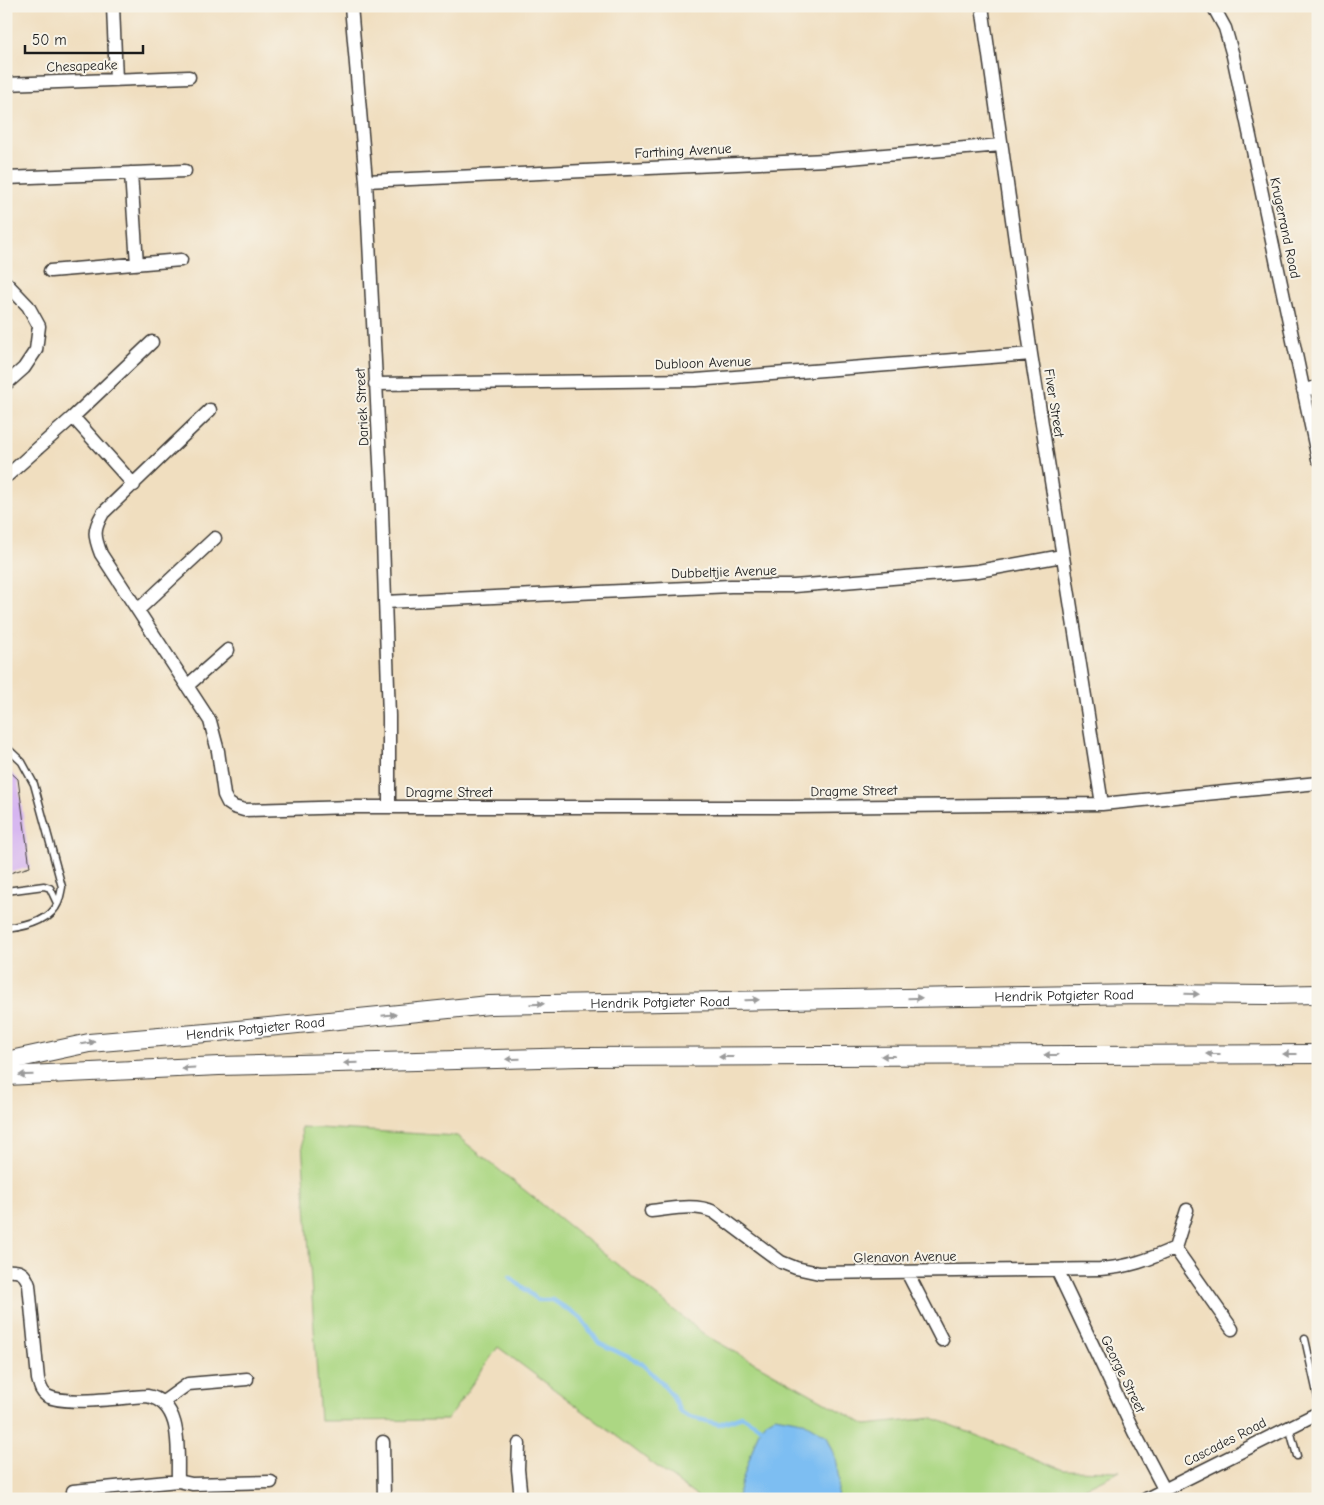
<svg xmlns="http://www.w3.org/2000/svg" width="1324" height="1505" viewBox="0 0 1324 1505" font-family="'Comic Neue',sans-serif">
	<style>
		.green { fill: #acd783; stroke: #647a50 }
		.water { fill: #7dbef2; stroke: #4c6d87 }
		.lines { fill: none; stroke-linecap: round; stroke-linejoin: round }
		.stream { stroke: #7dbef2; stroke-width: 4.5 }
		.building { fill: #cfa8f2 }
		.service-casing { stroke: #3c3934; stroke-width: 9 }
		.minor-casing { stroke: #3c3934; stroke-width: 15 }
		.secondary-casing { stroke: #3c3934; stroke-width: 20 }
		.service { stroke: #fff; stroke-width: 6 }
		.minor { stroke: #fff; stroke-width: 12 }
		.secondary { stroke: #fff; stroke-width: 18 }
		.oneway { fill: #999 }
		.labels { text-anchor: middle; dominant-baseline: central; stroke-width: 4; stroke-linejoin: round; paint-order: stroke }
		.street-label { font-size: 14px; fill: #1c1c1c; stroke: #f7f3e8 }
	</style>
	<rect width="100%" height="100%" fill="#f7f3e8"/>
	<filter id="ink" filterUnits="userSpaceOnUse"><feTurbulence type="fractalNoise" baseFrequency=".02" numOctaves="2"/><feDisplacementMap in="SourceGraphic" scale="10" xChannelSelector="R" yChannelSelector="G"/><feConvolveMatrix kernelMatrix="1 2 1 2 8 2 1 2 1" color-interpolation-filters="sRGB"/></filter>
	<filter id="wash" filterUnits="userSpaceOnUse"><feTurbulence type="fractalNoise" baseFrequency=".0096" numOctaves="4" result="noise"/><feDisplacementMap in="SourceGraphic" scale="20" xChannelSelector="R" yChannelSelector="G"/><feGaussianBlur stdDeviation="1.12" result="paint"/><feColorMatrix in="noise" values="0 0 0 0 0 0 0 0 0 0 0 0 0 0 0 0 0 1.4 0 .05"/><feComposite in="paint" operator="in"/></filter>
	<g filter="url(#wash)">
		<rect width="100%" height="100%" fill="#f0debf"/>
		<!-- green -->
		<path class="green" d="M301,1127L457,1136L705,1335L866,1425L933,1418L1063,1470L1120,1471L1062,1499H700L498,1347L447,1420L320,1421Z"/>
		<!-- water -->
		<path class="water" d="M775,1416L802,1421L827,1436L834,1453L839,1479L837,1499H736L760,1427L768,1420Z"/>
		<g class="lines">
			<!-- stream -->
			<path class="stream" d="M510,1277L538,1300H553L581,1318L599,1343L641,1363L658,1379L672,1395L680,1412L690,1417L719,1424L742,1416L760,1427"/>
		</g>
		<g id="blocks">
			<!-- building -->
			<path class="building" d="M6,768L18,779L30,867L6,874Z"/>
		</g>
	</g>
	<g filter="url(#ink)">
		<use href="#blocks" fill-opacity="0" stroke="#3c3934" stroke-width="1"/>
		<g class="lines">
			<defs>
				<path id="service" d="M6,747L22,762L34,784L62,887C61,892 60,898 58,903C50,922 25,927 6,929
					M6,891L44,886L50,888L57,903
					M1305,1339L1318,1398
					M1289,1426L1297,1456"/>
				<path id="minor" d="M113,6L116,80
					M351,6L366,181L381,482L389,716V807
					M982,6L1031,354L1102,804
					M1213,6L1225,28L1233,56L1318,459
					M6,84L189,77
					M131,173L137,264
					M6,178L185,171
					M366,181L826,160L1001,145
					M50,271L181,260
					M6,283L28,306L39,326L36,350L24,368L6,384
					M375,384L696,380L1031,354
					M1303,390L1318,387
					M210,410L103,513C93,530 94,536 101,554L210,721L218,751L224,795L228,803L234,807L244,810L353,807H790L1102,804L1318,783
					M73,417L134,485
					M8,475L73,417L152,342
					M385,602L731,586H794L978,571L1062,556
					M138,610L215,538
					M187,686L228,650
					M651,1211C671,1209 695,1203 714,1212L781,1262L796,1268L819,1273L1100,1269C1129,1267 1148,1260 1175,1248
					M1175,1248L1232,1329
					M1175,1248L1187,1210
					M1057,1270L1134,1432L1164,1489
					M6,1271C19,1270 25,1272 29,1285L38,1379C40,1386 41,1392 47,1396C66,1406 124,1397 147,1396C184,1402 177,1453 178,1481L192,1484L271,1482
					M907,1272L942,1340
					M163,1402L188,1384L247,1379
					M383,1442L384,1499
					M519,1444L518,1469L521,1499
					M73,1491L178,1481
					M1146,1499L1318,1413"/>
				<g id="secondary">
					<path id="s1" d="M6,1061L89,1043L218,1032L489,1005L1143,994L1269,995L1318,994"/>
					<path d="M6,1076L219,1066L580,1057L1318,1054"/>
				</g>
			</defs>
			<!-- service casing -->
			<use href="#service" class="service-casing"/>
			<!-- minor casing -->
			<use href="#minor" class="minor-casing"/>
			<!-- secondary casing -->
			<use href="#secondary" class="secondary-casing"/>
			<!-- service -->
			<use href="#service" class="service"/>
			<!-- minor -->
			<use href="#minor" class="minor"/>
			<!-- secondary -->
			<use href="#secondary" class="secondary"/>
		</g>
		<!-- one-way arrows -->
		<defs><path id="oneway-solid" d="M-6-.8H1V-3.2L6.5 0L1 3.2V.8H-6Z" transform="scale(1.25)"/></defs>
		<g class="oneway">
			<use href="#oneway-solid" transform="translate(1192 994) rotate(1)"/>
			<use href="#oneway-solid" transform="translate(915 998) rotate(-1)"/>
			<use href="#oneway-solid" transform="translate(752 1000) rotate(-1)"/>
			<use href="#oneway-solid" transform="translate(537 1004) rotate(-1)"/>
			<use href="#oneway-solid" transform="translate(389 1015) rotate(-6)"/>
			<use href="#oneway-solid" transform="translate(88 1043) rotate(-9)"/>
			<use href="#oneway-solid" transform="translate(1213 1054) rotate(180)"/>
			<use href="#oneway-solid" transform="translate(1290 1054) rotate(-180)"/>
			<use href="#oneway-solid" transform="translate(1051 1055) rotate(180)"/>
			<use href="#oneway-solid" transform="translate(888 1056) rotate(180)"/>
			<use href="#oneway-solid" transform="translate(726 1057) rotate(180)"/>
			<use href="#oneway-solid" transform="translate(513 1059) rotate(179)"/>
			<use href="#oneway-solid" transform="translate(351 1063) rotate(179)"/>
			<use href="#oneway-solid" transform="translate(188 1068) rotate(177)"/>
			<use href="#oneway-solid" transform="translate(26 1075) rotate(178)"/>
		</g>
	</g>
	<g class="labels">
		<!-- street labels -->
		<g class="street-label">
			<text transform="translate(82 66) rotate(-2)">Chesapeake</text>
			<text transform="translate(683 151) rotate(-3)">Farthing Avenue</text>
			<text transform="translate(1285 228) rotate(78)">Krugerrand Road</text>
			<text transform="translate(703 363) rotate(-2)">Dubloon Avenue</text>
			<text transform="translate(1054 403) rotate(81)">Fiver Street</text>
			<text transform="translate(362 407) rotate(-93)">Dariek Street</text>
			<text transform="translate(724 572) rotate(-2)">Dubbeltjie Avenue</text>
			<text transform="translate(854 791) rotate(-1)">Dragme Street</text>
			<text x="449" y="792">Dragme Street</text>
			<text stroke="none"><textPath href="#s1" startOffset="1062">Hendrik Potgieter Road</textPath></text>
			<text stroke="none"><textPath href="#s1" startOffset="658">Hendrik Potgieter Road</textPath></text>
			<text stroke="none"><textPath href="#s1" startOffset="252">Hendrik Potgieter Road</textPath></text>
			<text transform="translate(905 1257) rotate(-1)">Glenavon Avenue</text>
			<text transform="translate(1123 1374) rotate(64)">George Street</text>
			<text transform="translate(1225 1442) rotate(-27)">Cascades Road</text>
		</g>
	</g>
	<!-- margin -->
	<rect width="1324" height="1505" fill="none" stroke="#f7f3e8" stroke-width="25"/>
	<!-- scale -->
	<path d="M25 45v8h118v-8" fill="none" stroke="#1c1c1c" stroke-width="2.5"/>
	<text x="32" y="45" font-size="15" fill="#1c1c1c" stroke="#f7f3e8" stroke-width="4" paint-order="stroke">50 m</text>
</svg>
